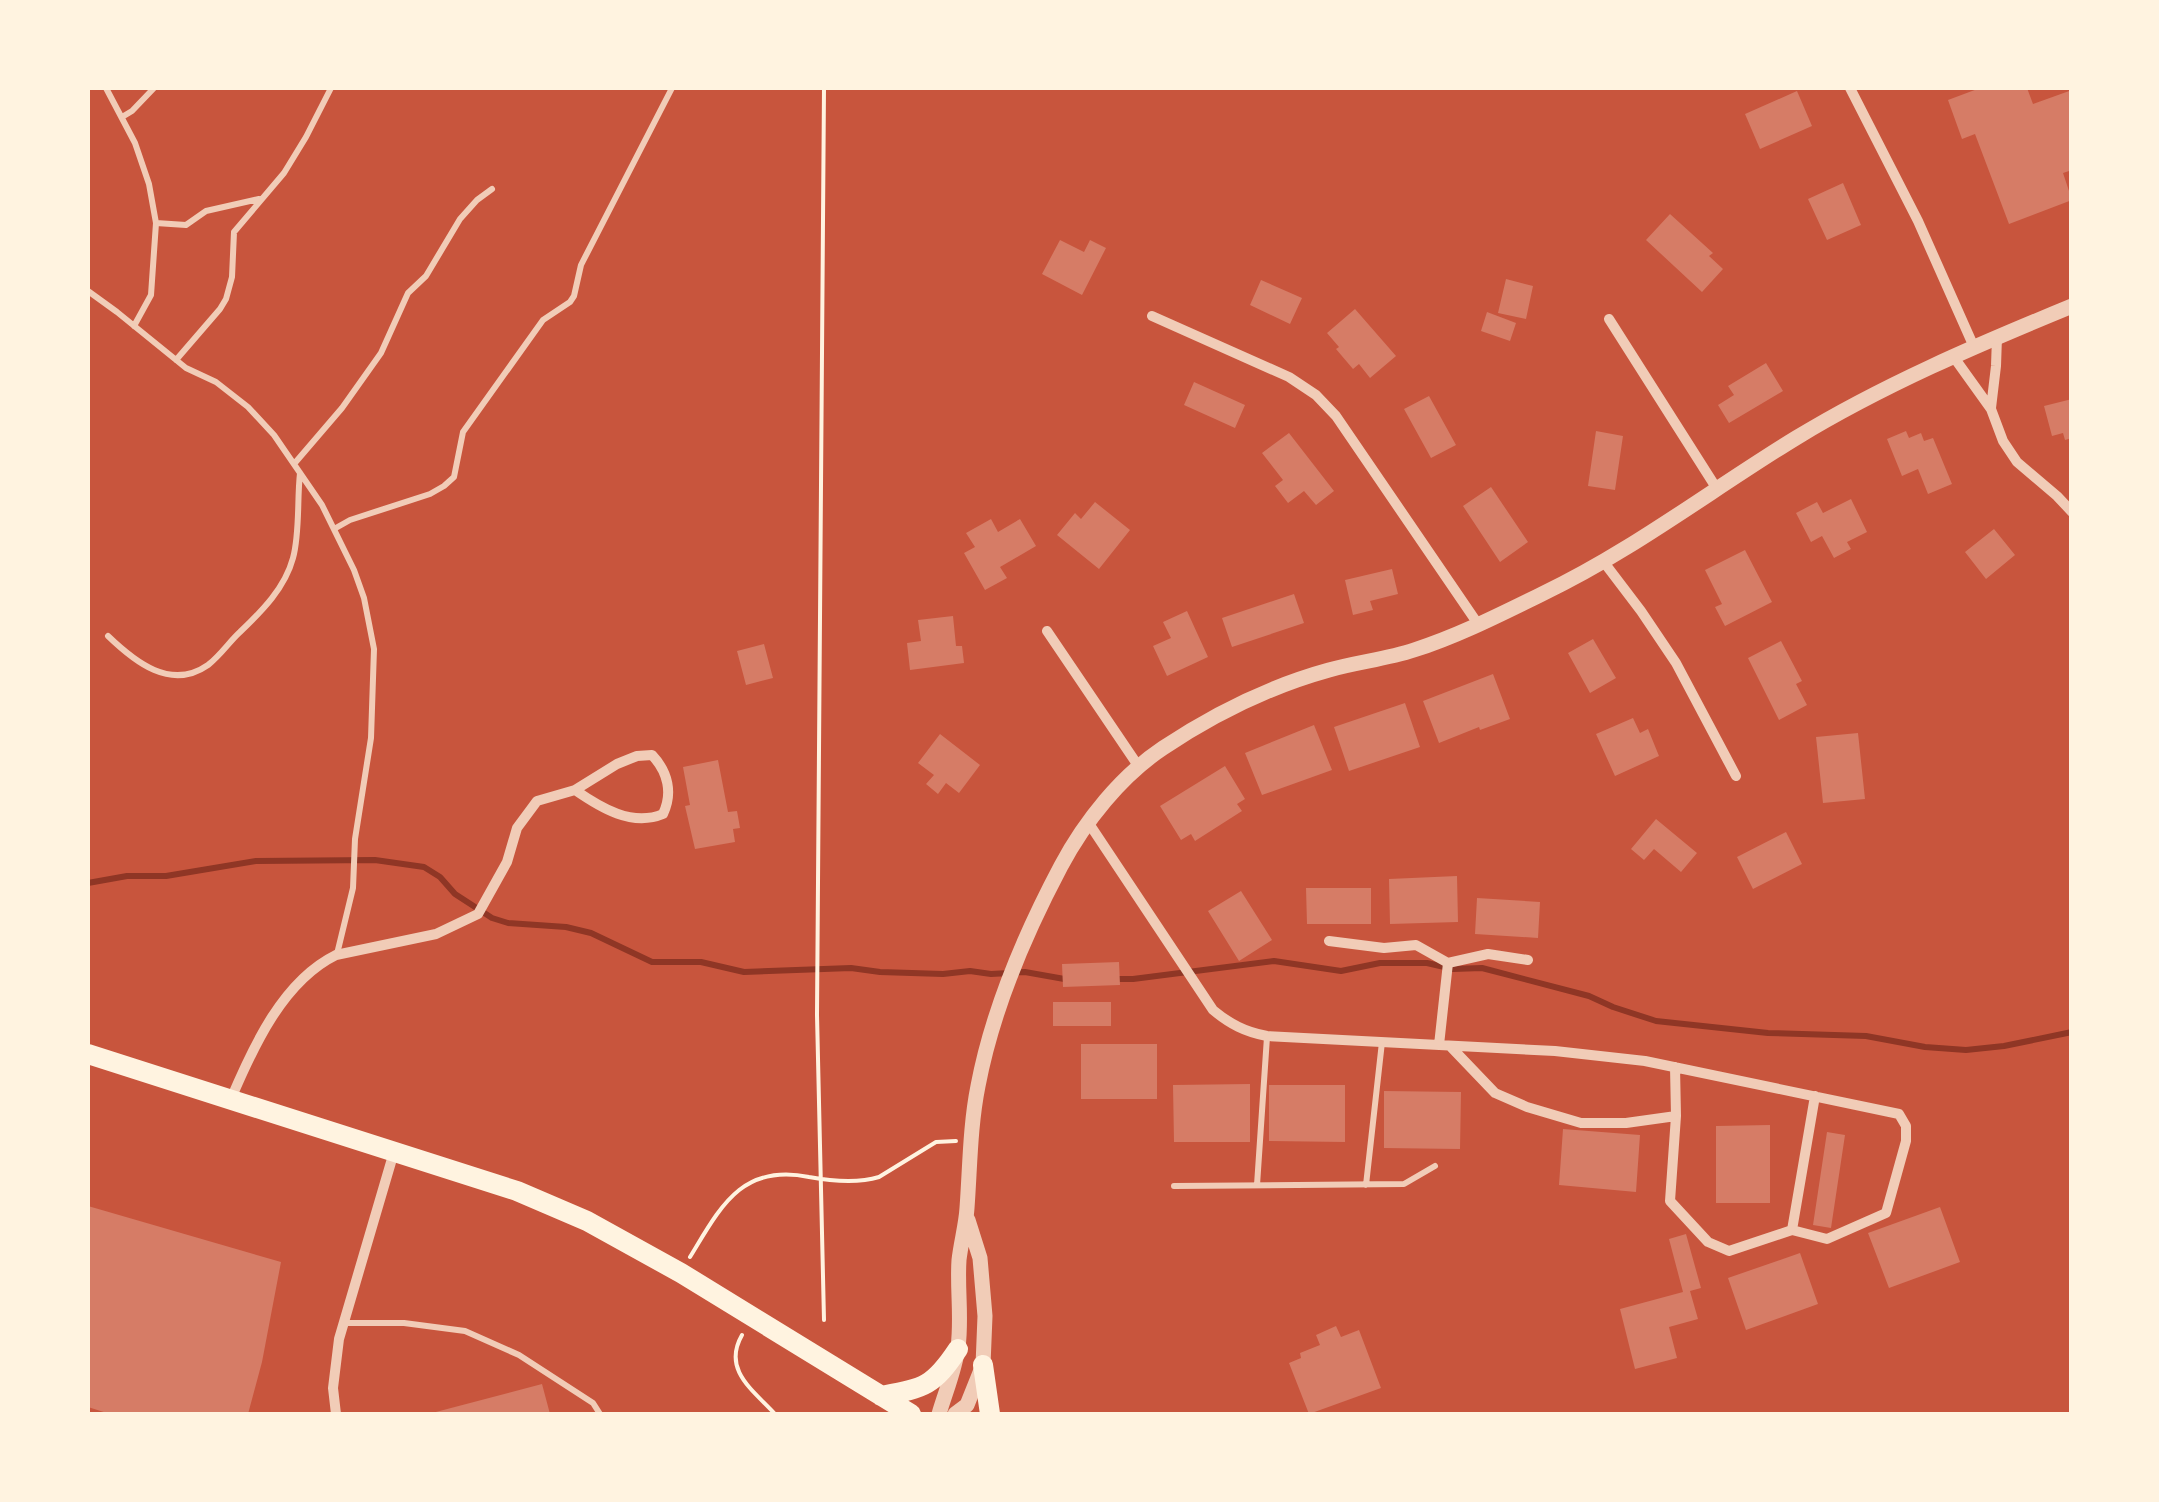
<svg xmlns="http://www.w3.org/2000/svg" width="2159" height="1502" viewBox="0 0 2159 1502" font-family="Montserrat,sans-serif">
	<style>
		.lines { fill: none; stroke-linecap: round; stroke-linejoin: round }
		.stream { stroke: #8f3625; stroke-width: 6 }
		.building { fill: #d67c66 }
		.path { stroke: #fff3e0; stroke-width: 4 }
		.service { stroke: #f1ccb7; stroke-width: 6 }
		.minor { stroke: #f1ccb7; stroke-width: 10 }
		.tertiary { stroke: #f1ccb7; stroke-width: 15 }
		.primary { stroke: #fff3e0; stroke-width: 20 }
	</style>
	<rect width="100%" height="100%" fill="#c8553d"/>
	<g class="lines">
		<!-- stream -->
		<path class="stream" d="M88,883L127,876H166L256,861L375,860L424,867L440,877L455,894L492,918L508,923L566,927L591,933L652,962H701L744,972L851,968L880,972L943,974L970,971L991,974L1025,972L1070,980
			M1113,979H1133L1274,961L1341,971L1380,963H1427L1453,969L1482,968L1589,996L1613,1007L1656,1021L1768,1033L1866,1036L1925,1047L1966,1050L2004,1046L2072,1032"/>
	</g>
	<!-- building -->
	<path class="building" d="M1980,88H2027L2033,104L2072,90V170L2063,173L2072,200L2009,224L1975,134L1962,139L1948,100Z
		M1797,91L1812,126L1760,149L1745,114Z
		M1843,183L1861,225L1827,240L1808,199Z
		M1670,214L1713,253L1709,256L1723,269L1702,292L1646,240Z
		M1060,240L1084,252L1090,240L1106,248L1082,295L1042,274Z
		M1506,279L1533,286L1526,319L1498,313Z
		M1261,280L1302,298L1290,324L1250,305Z
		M1355,309L1396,356L1370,378L1359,364L1353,369L1336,349L1339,347L1327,333Z
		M1487,312L1516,323L1510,341L1481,331Z
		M1766,363L1783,391L1729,423L1718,405L1734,395L1728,386Z
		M1194,382L1245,405L1235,428L1184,405Z
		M1429,396L1456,445L1431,458L1404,409Z
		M2072,399V438L2065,440L2063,433L2052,436L2044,406Z
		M1596,431L1623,436L1615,490L1588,486Z
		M1906,431L1909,438L1921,433L1924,441L1933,438L1952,484L1928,494L1918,469L1902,476L1887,439Z
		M1289,433L1334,491L1316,505L1304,491L1288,503L1275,486L1283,480L1262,453Z
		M1491,487L1528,542L1500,562L1463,506Z
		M1851,499L1867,532L1847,542L1851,549L1834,558L1822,536L1811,542L1796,513L1817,502L1823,513Z
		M1095,502L1130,530L1099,569L1057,535L1075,513L1081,519Z
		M991,519L998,532L1020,519L1036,546L1000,567L1007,578L985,590L964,553L975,547L966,533Z
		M1994,529L2015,555L1986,579L1965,552Z
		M1745,550L1772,602L1725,626L1715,607L1722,604L1705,570Z
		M1392,569L1398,594L1370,601L1373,610L1353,615L1345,580Z
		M1294,594L1304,623L1232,647L1222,618Z
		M1187,611L1208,657L1167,676L1153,646L1171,638L1163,622Z
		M953,616L956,646H962L964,663L910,670L907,643L921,641L918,620Z
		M1593,639L1616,678L1590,693L1568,653Z
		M1781,641L1802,681L1796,684L1807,705L1779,720L1748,658Z
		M764,644L773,678L746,685L737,651Z
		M1493,674L1510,719L1480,730L1479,727L1439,743L1423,701Z
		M1405,703L1420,747L1349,771L1334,727Z
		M1633,718L1640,733L1648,729L1659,756L1615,776L1596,734Z
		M1314,725L1332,770L1262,795L1245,753Z
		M1858,733L1865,799L1823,803L1816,737Z
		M940,734L980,765L959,793L946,783L938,794L926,784L934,775L918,763Z
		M718,760L728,812L737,811L740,828L733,829L735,842L695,849L685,806L690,805L683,767Z
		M1225,766L1245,799L1237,804L1242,811L1195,841L1191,834L1181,840L1160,806Z
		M1656,819L1697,853L1681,872L1654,849L1644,860L1631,849Z
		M1786,832L1802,864L1753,889L1737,857Z
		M1457,876L1458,922L1390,924L1389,879Z
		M1306,888H1371V924H1307Z
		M1241,891L1272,940L1239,961L1208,911Z
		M1477,898L1540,902L1538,938L1475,934Z
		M1119,962L1120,985L1063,987L1062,964Z
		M1053,1002H1111V1026H1053Z
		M1081,1044H1157V1099H1081Z
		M1250,1084V1142H1174L1173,1085Z
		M1269,1085H1345V1142L1269,1141Z
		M1384,1091L1461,1092L1460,1149L1384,1148Z
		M1770,1125V1203H1716V1126Z
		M1563,1129L1640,1135L1636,1192L1559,1185Z
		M1827,1132L1845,1135L1831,1228L1813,1225Z
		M88,1206L281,1262L262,1362L248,1414H110L88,1407Z
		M1940,1207L1960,1262L1889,1288L1868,1233Z
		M1686,1234L1701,1288L1690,1291L1698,1319L1669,1327L1677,1358L1635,1369L1620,1309L1683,1292L1669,1239Z
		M1800,1253L1818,1304L1746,1330L1728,1278Z
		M1336,1326L1341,1337L1359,1330L1381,1388L1309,1414L1289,1363L1301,1358L1300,1353L1320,1345L1316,1335Z
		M542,1384L550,1414H432V1413Z"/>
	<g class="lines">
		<!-- path -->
		<path class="path" d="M690,1257C720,1208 741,1163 809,1177C831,1181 856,1184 879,1177L936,1142L956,1141
			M824,1320L817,1015L824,88
			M742,1335C722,1370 753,1390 775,1414"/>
		<!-- service -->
		<path class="service" d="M106,88L135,143L149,184L156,223L151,295L134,326
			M122,117L132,111L154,88
			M156,223L186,225L206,211L259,199
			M88,291L117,312L186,368L216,382L248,407L274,435L322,505L354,570L364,598L374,649L371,738L355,839L353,888L337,954
			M176,360L220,309L226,299L232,277L234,232L284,173L306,137L331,88
			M294,464L342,408L381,353L408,293L426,276L460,219L477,200L492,189
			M334,529L350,520L430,494L444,486L454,477L463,432L543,320L570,302L574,296L581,265L672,88
			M108,636C135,662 171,691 208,665C221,655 229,642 240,632C262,611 285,588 293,558C300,533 297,499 300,473
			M1257,1185L1267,1037
			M1366,1185L1382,1042
			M1174,1186L1404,1184L1435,1166
			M344,1323H404L465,1331L519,1355L593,1403L600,1414"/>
		<!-- minor -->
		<path class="minor" d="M1850,88L1918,221L1974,347
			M1152,316L1289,377L1316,395L1336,416L1478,624
			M1609,319L1717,489
			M1953,356L1991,409L2003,441L2017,462L2057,496L2072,512
			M1991,408L1996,366L1997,337
			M1603,561L1641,611L1676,663L1736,776
			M1047,631L1139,767
			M1088,822L1213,1010C1230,1024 1245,1032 1267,1036L1555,1051L1645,1061L1899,1114L1906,1126V1141L1886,1213L1827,1239L1792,1230L1815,1096
			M1329,941L1384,948L1416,945L1448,963L1488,954L1528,960
			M1439,1045L1448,963
			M1450,1046L1495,1093L1527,1107L1581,1123H1626L1676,1116
			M1675,1067L1676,1116L1670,1201L1708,1242L1729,1251L1792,1230
			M231,1099C253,1047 283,981 336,955L436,934L478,914L507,862L517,828L537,801L575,790L617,764L637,756L652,755C668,772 673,793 663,814C632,827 601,808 575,790
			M336,1414L333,1388L339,1339L394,1152"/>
		<!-- tertiary -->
		<path class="tertiary" d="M939,1414C945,1393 955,1370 958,1347C962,1318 957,1289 959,1260C961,1242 966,1225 967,1208C970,1167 970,1126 978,1086C992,1012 1026,932 1061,866C1085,821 1121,776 1163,748C1214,714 1271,686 1329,670C1357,662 1387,659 1414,650C1458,636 1501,614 1542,594C1632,551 1711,490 1796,438C1883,385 1977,345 2072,306
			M955,1414L967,1405L983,1365L985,1316L980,1258L968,1220"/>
		<!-- primary -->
		<path class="primary" d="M88,1054L517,1191L587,1221L681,1273L911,1414
			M983,1365L990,1414
			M881,1396C924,1388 933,1387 958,1349"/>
	</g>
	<!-- border -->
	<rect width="2159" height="1502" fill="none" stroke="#fff3e0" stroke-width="180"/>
</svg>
